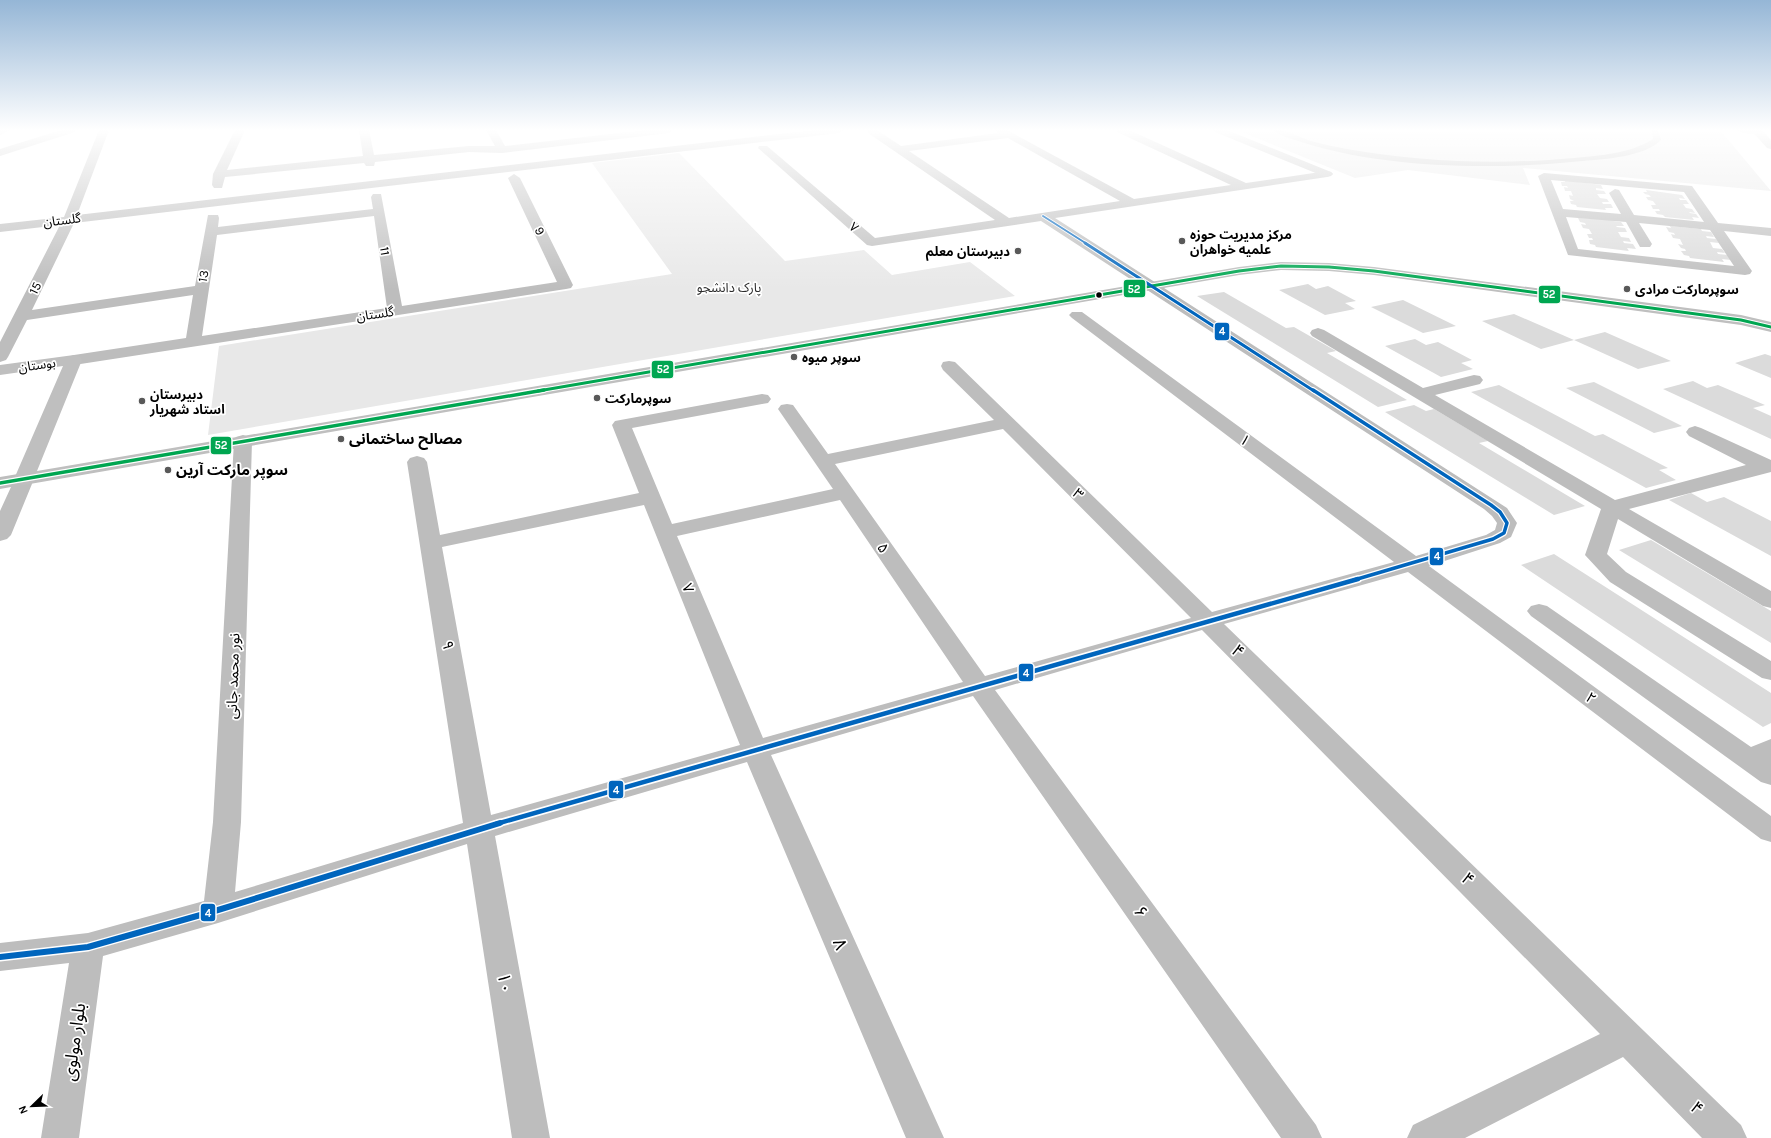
<svg xmlns="http://www.w3.org/2000/svg" width="1771" height="1138" viewBox="0 0 1771 1138" font-family="Karla,'Noto Sans Arabic',sans-serif">
	<style>
		.green { fill: #e8e8e8 }
		.building { fill: #dbdbdb }
		.lines { fill: none; stroke-linecap: round; stroke-linejoin: round }
		.lane { fill: #bdbdbd; fill-rule: evenodd }
		.street { fill: #bdbdbd; fill-rule: evenodd }
		.secondary { fill: #bfbfbf; fill-rule: evenodd }
		.bus-1-far1-casing { stroke: #fff; stroke-width: 5 }
		.bus-1-casing { stroke: #fff; stroke-width: 6 }
		.bus-2-far4-casing { stroke: #fff; stroke-width: 3.5 }
		.bus-2-far3-casing { stroke: #fff; stroke-width: 5 }
		.bus-2-far2-casing { stroke: #fff; stroke-width: 6 }
		.bus-2-far1-casing { stroke: #fff; stroke-width: 8 }
		.bus-2-casing { stroke: #fff; stroke-width: 9 }
		.bus-1-far1 { stroke: #00a651; stroke-width: 3 }
		.bus-1 { stroke: #00a651; stroke-width: 3.5 }
		.bus-2-far4 { stroke: #0065bd; stroke-width: 2 }
		.bus-2-far3 { stroke: #0065bd; stroke-width: 3 }
		.bus-2-far2 { stroke: #0065bd; stroke-width: 3.5 }
		.bus-2-far1 { stroke: #0065bd; stroke-width: 4.5 }
		.bus-2 { stroke: #0065bd; stroke-width: 6 }
		.poi-dot { fill: #595959; stroke: #fff; stroke-width: 1.5 }
		.bus-dot { fill: #000; stroke: #fff; stroke-width: 1.5 }
		.labels { text-anchor: middle; dominant-baseline: central; stroke-width: 3.5; stroke-linejoin: round; paint-order: stroke }
		.far-street-label { font-size: 13px; fill: #000; stroke: #fff }
		.far-poi-label { font-size: 13px; font-weight: bold; fill: #000; stroke: #fff; text-anchor: start }
		.far-park-label { font-size: 13px; fill: #2c2c2c; stroke: #fff }
		.poi-label { font-size: 15px; font-weight: bold; fill: #000; stroke: #fff; text-anchor: start }
		.street-label { font-size: 15px; fill: #000; stroke: #fff }
		.near-street-label { font-size: 18px; fill: #000; stroke: #fff }
		.line-badge { stroke: #fff; stroke-width: 1.5 }
		.badge-label { font-size: 11px; text-anchor: middle; font-weight: bold; fill: #fff }
	</style>
	<rect width="100%" height="100%" fill="#fff"/>
	<!-- green -->
	<path class="green" d="M1237,130H1720L1771,191L1523,168L1530,185L1408,170L1355,178Z
		M679,153L785,261L864,250L892,275L970,262L1015,296L208,435L219,346L672,274L592,163Z"/>
	<!-- building -->
	<path class="building" d="M1565,180L1601,185L1603,189L1596,188V190L1604,191L1606,194H1597L1600,198L1607,199L1609,202H1602L1603,204H1611L1613,208H1605L1606,210L1577,207L1576,205L1571,204L1570,201H1574L1570,199L1569,195L1573,196L1571,191H1565L1564,187L1568,188L1567,186H1562L1561,182H1565Z
		M1646,190L1682,195L1685,199L1679,198L1680,200H1686L1689,204H1683L1686,208L1692,209L1695,213L1689,212L1690,213L1696,214L1699,218L1692,217L1694,220L1665,217L1663,215L1657,214L1655,211H1660L1659,209H1653L1651,205H1656L1653,201L1648,200L1646,197H1651L1649,195L1645,194L1643,192H1647Z
		M1578,218L1612,219L1613,221L1621,222L1624,226H1616L1617,227L1625,228L1627,232H1618L1621,237L1629,238L1631,242L1623,241L1624,243L1633,244L1636,249L1627,248L1629,251L1596,247L1595,245L1590,244L1589,240H1593L1592,238H1589L1587,234H1592L1589,229L1583,228L1581,224L1586,225L1585,223L1580,222Z
		M1670,226L1701,229L1702,231L1711,232L1714,237L1706,236L1707,238L1716,239L1719,243L1710,242L1713,248L1722,249L1725,253L1717,252L1718,254L1728,255L1731,260L1722,259L1724,262L1690,258L1689,256L1684,255L1681,251H1686L1685,249L1681,248L1678,244L1683,245L1680,239L1673,238L1671,234L1675,235L1674,233L1669,232L1666,227L1671,228Z
		M1308,284L1316,289L1328,286L1356,301L1345,303L1355,309L1325,315L1279,290Z
		M1224,292L1286,328L1294,327L1336,351L1327,353L1407,400L1378,407L1197,296Z
		M1403,300L1456,326L1423,333L1371,307Z
		M1514,314L1574,340L1605,332L1671,361L1638,369L1574,340L1541,349L1482,321Z
		M1415,339L1426,345L1438,342L1472,360L1461,363L1473,369L1441,377L1385,346Z
		M1765,354L1771,356V378L1735,363Z
		M1693,381L1707,388L1718,385L1765,405L1753,408L1771,416V439L1663,389Z
		M1594,382L1682,426L1654,433L1566,388Z
		M1499,385L1595,436L1603,434L1668,468L1659,470L1676,480L1646,488L1471,392Z
		M1414,405L1426,411L1434,409L1488,441L1479,443L1585,506L1554,515L1385,412Z
		M1691,493L1707,502L1724,497L1771,521V556L1669,500Z
		M1651,540L1771,611V643L1619,550Z
		M1554,554L1771,693V723L1763,727L1521,565Z"/>
	<g class="lines">
		<!-- lane -->
		<path class="lane" d="M1273,130C1286,129 1299,137 1311,141C1323,144 1335,147 1347,149C1421,162 1499,165 1574,158C1602,155 1629,154 1653,139L1652,130H1658L1661,140C1644,157 1605,159 1583,161C1495,170 1382,169 1298,141C1290,138 1279,136 1273,130Z
			M1737,130H1760L1761,131C1755,135 1742,134 1737,130Z"/>
		<!-- street -->
		<path class="street" d="M99,130H109L77,215L814,130H844L839,133L74,223L32,310L195,286L208,215H218L219,218L218,227L373,209L371,197L373,194H381L402,306L557,282L508,178L514,174L520,178L573,285L571,288L566,289L74,365L68,363L66,360L68,357L74,355L186,338L193,295L27,320L8,357L6,360L0,362V342L60,225L0,232V224L64,217ZM374,216L387,308L202,336L217,235Z
			M235,130H245L227,170L363,156L359,130H369L374,155L469,146H495L486,130H496L505,146L645,130H674L669,133L502,153L469,152L375,162L374,166H366L364,163L225,177L222,188H214L212,185L213,174Z
			M868,130H877L901,146L998,133L995,130H1007L1134,199L1231,185L1117,132L1116,130H1129L1246,183L1327,171L1331,172L1333,174L1331,176L1327,177L1055,218L1507,508L1517,523L1511,537L1500,543L1429,566L1771,816V842L1761,839L1408,572L1224,624L1741,1125L1747,1138H1702L1623,1057L1465,1138H1407L1413,1125L1600,1034L1202,630L995,690L1316,1125L1322,1138H1281L973,696L771,755L944,1138H906L747,762L495,836L550,1138H512L467,844L218,923L103,956L79,1138H41L69,963L0,971V943L88,933L204,901L213,822L234,441L236,437L243,435L250,437L252,441L241,822L235,892L463,823L407,462L410,458L417,456L424,458L427,462L440,535L639,493L612,425L615,421L762,394L768,395L771,399L768,403L762,404L632,428L672,524L833,489L778,409L781,405L787,404L793,405L828,454L994,420L943,370L941,366L943,362L949,361L955,362L1212,612L1394,562L1072,318L1069,315L1072,312H1082L1416,556L1486,535L1495,530L1497,523L1492,516L1484,509L1041,221L872,246L867,245L758,148L759,146H767L875,238L995,220L868,133ZM1008,138L1120,201L1009,218L909,151ZM1003,429L1191,618L985,676L835,464ZM840,500L963,682L763,738L677,536ZM644,505L740,745L491,815L442,547Z
			M1544,173L1692,186L1718,223L1771,228V236L1724,231L1752,271L1750,274L1745,275L1568,255L1538,176ZM1551,180L1684,192L1704,222L1634,215L1619,190L1615,189L1609,193L1621,214L1563,209ZM1566,217L1626,222L1640,247H1650L1652,244L1639,223L1710,230L1734,266L1578,249Z
			M1318,328L1324,330L1423,388L1474,375L1480,376L1483,380L1480,384L1435,395L1615,500L1746,465L1689,436L1686,432L1689,428L1695,426L1701,428L1771,460V472L1629,509L1771,591V608L1763,606L1618,519L1607,554L1626,572L1771,661V680L1762,678L1610,582L1585,555L1601,509L1312,336L1310,333L1312,330Z
			M24,473L31,475L34,479L11,535L7,539L0,541V511L11,487L0,489V477Z
			M1539,604L1547,606L1751,747L1771,739V785L1761,782L1531,616L1527,611L1531,606Z"/>
		<!-- secondary -->
		<path class="secondary" d="M0,130H11L0,135Z
			M61,130H76L75,132L0,156V149Z
			M1214,130H1227L1331,172L1333,174L1327,177L1323,176L1215,132Z
			M1751,130H1762L1771,140V149L1767,148Z
			M1281,262L1329,263L1374,267L1741,315L1771,322V332L1741,325L1374,275L1329,271L1281,270L1239,275L24,485L17,483L14,479L63,366L0,375V365L74,355L80,357L82,360L37,471L1239,267Z"/>
		<defs>
			<path id="bus-1-far1" d="M538,391L1239,271L1281,266L1329,267L1374,271L1741,320L1771,327"/>
			<path id="bus-1" d="M0,483L544,390"/>
			<path id="bus-2-far4" d="M1043,216L1087,244"/>
			<path id="bus-2-far3" d="M1085,243L1314,391"/>
			<path id="bus-2-far2" d="M1313,390L1491,505L1500,512L1507,523L1504,533L1493,539L1354,580"/>
			<path id="bus-2-far1" d="M496,824L1358,579"/>
			<path id="bus-2" d="M0,957L88,947L218,910L500,823"/>
		</defs>
		<!-- bus-1-far1 casing -->
		<use href="#bus-1-far1" class="bus-1-far1-casing"/>
		<!-- bus-1 casing -->
		<use href="#bus-1" class="bus-1-casing"/>
		<!-- bus-2-far4 casing -->
		<use href="#bus-2-far4" class="bus-2-far4-casing"/>
		<!-- bus-2-far3 casing -->
		<use href="#bus-2-far3" class="bus-2-far3-casing"/>
		<!-- bus-2-far2 casing -->
		<use href="#bus-2-far2" class="bus-2-far2-casing"/>
		<!-- bus-2-far1 casing -->
		<use href="#bus-2-far1" class="bus-2-far1-casing"/>
		<!-- bus-2 casing -->
		<use href="#bus-2" class="bus-2-casing"/>
		<!-- bus-1-far1 -->
		<use href="#bus-1-far1" class="bus-1-far1"/>
		<!-- bus-1 -->
		<use href="#bus-1" class="bus-1"/>
		<!-- bus-2-far4 -->
		<use href="#bus-2-far4" class="bus-2-far4"/>
		<!-- bus-2-far3 -->
		<use href="#bus-2-far3" class="bus-2-far3"/>
		<!-- bus-2-far2 -->
		<use href="#bus-2-far2" class="bus-2-far2"/>
		<!-- bus-2-far1 -->
		<use href="#bus-2-far1" class="bus-2-far1"/>
		<!-- bus-2 -->
		<use href="#bus-2" class="bus-2"/>
	</g>
	<!-- sky -->
	<linearGradient id="sky" x2="0" y2="1"><stop stop-color="#95b6d6"/><stop offset="0.45" stop-color="#fff"/><stop offset="1" stop-color="#fff" stop-opacity="0"/></linearGradient>
	<rect width="1771" height="289" fill="url(#sky)"/>
	<!-- markers -->
	<g class="poi-dot">
		<circle cx="1182" cy="241" r="4"/>
		<circle cx="1018" cy="251" r="4"/>
		<circle cx="1627" cy="289" r="4"/>
		<circle cx="794" cy="357" r="4"/>
		<circle cx="597" cy="398" r="4"/>
		<circle cx="142" cy="401" r="4"/>
		<circle cx="341" cy="439" r="4"/>
		<circle cx="168" cy="470" r="4"/>
	</g>
	<circle class="bus-dot" cx="1099" cy="295" r="3.5"/>
	<g class="labels">
		<!-- far-street labels -->
		<g class="far-street-label">
			<text transform="translate(62 220) rotate(-7)">گلستان</text>
			<text transform="translate(854 227) rotate(41)">۷</text>
			<text transform="translate(540 231) rotate(64)">9</text>
			<text transform="translate(385 251) rotate(81)">11</text>
			<text transform="translate(203 276) rotate(-80)">13</text>
			<text transform="translate(35 288) rotate(-64)">15</text>
			<text transform="translate(375 314) rotate(-8)">گلستان</text>
			<text transform="translate(37 365) rotate(-8)">بوستان</text>
		</g>
		<!-- far-poi labels -->
		<g class="far-poi-label">
			<text x="1190" y="234">مرکز مدیریت حوزه<tspan x="1190" dy="15">علمیه خواهران</tspan></text>
			<text x="1010" y="251" text-anchor="end">دبیرستان معلم</text>
			<text x="1635" y="289">سوپرمارکت مرادی</text>
			<text x="802" y="357">سوپر میوه</text>
			<text x="150" y="394">دبیرستان<tspan x="150" dy="15">استاد شهریار</tspan></text>
			<text x="605" y="398">سوپرمارکت</text>
		</g>
		<!-- far-park labels -->
		<g class="far-park-label">
			<text x="729" y="287">پارک دانشجو</text>
		</g>
		<!-- poi labels -->
		<g class="poi-label">
			<text x="349" y="439">مصالح ساختمانی</text>
			<text x="176" y="470">سوپر مارکت آرین</text>
		</g>
		<!-- street labels -->
		<g class="street-label">
			<text transform="translate(1245 440) rotate(37)">۱</text>
			<text transform="translate(1078 494) rotate(44)">۳</text>
			<text transform="translate(883 548) rotate(55)">۵</text>
			<text transform="translate(688 588) rotate(68)">۷</text>
			<text transform="translate(448 645) rotate(80)">۹</text>
			<text transform="translate(233 676) rotate(-88)">نور محمد جانی</text>
			<text transform="translate(1591 698) rotate(37)">۲</text>
		</g>
		<!-- near-street labels -->
		<g class="near-street-label">
			<text transform="translate(1238 651) rotate(45)">۴</text>
			<text transform="translate(1468 879) rotate(45)">۴</text>
			<text transform="translate(1141 912) rotate(54)">۶</text>
			<text transform="translate(840 944) rotate(66)">۸</text>
			<text transform="translate(505 983) rotate(81)">۱۰</text>
			<text transform="translate(74 1042) rotate(-82)">بلوار مولوی</text>
			<text transform="translate(1697 1108) rotate(45)">۴</text>
		</g>
	</g>
	<g class="line-badge">
		<rect x="1123" y="279" width="23" height="19" rx="4" fill="#00a651"/>
		<rect x="1538" y="285" width="23" height="19" rx="4" fill="#00a651"/>
		<rect x="1214" y="322" width="16" height="19" rx="4" fill="#0065bd"/>
		<rect x="651" y="360" width="23" height="19" rx="4" fill="#00a651"/>
		<rect x="210" y="436" width="22" height="19" rx="4" fill="#00a651"/>
		<rect x="1429" y="547" width="15" height="19" rx="4" fill="#0065bd"/>
		<rect x="1018" y="663" width="16" height="19" rx="4" fill="#0065bd"/>
		<rect x="608" y="780" width="16" height="19" rx="4" fill="#0065bd"/>
		<rect x="200" y="903" width="16" height="19" rx="4" fill="#0065bd"/>
	</g>
	<g class="badge-label">
		<text x="1134" y="293">52</text>
		<text x="1549" y="298">52</text>
		<text x="1222" y="335">4</text>
		<text x="663" y="373">52</text>
		<text x="221" y="449">52</text>
		<text x="1437" y="560">4</text>
		<text x="1026" y="677">4</text>
		<text x="616" y="794">4</text>
		<text x="208" y="917">4</text>
	</g>
	<!-- north arrow -->
	<g transform="translate(32 1106) rotate(247)" stroke="#ffffff" stroke-width="3" paint-order="stroke">
	<path d="M0-3L7 15L0 10L-7 15Z" fill="#000000"/>
	<text y="-6" font-size="11" font-weight="bold" text-anchor="middle" fill="#000000">N</text>
	</g>
</svg>
